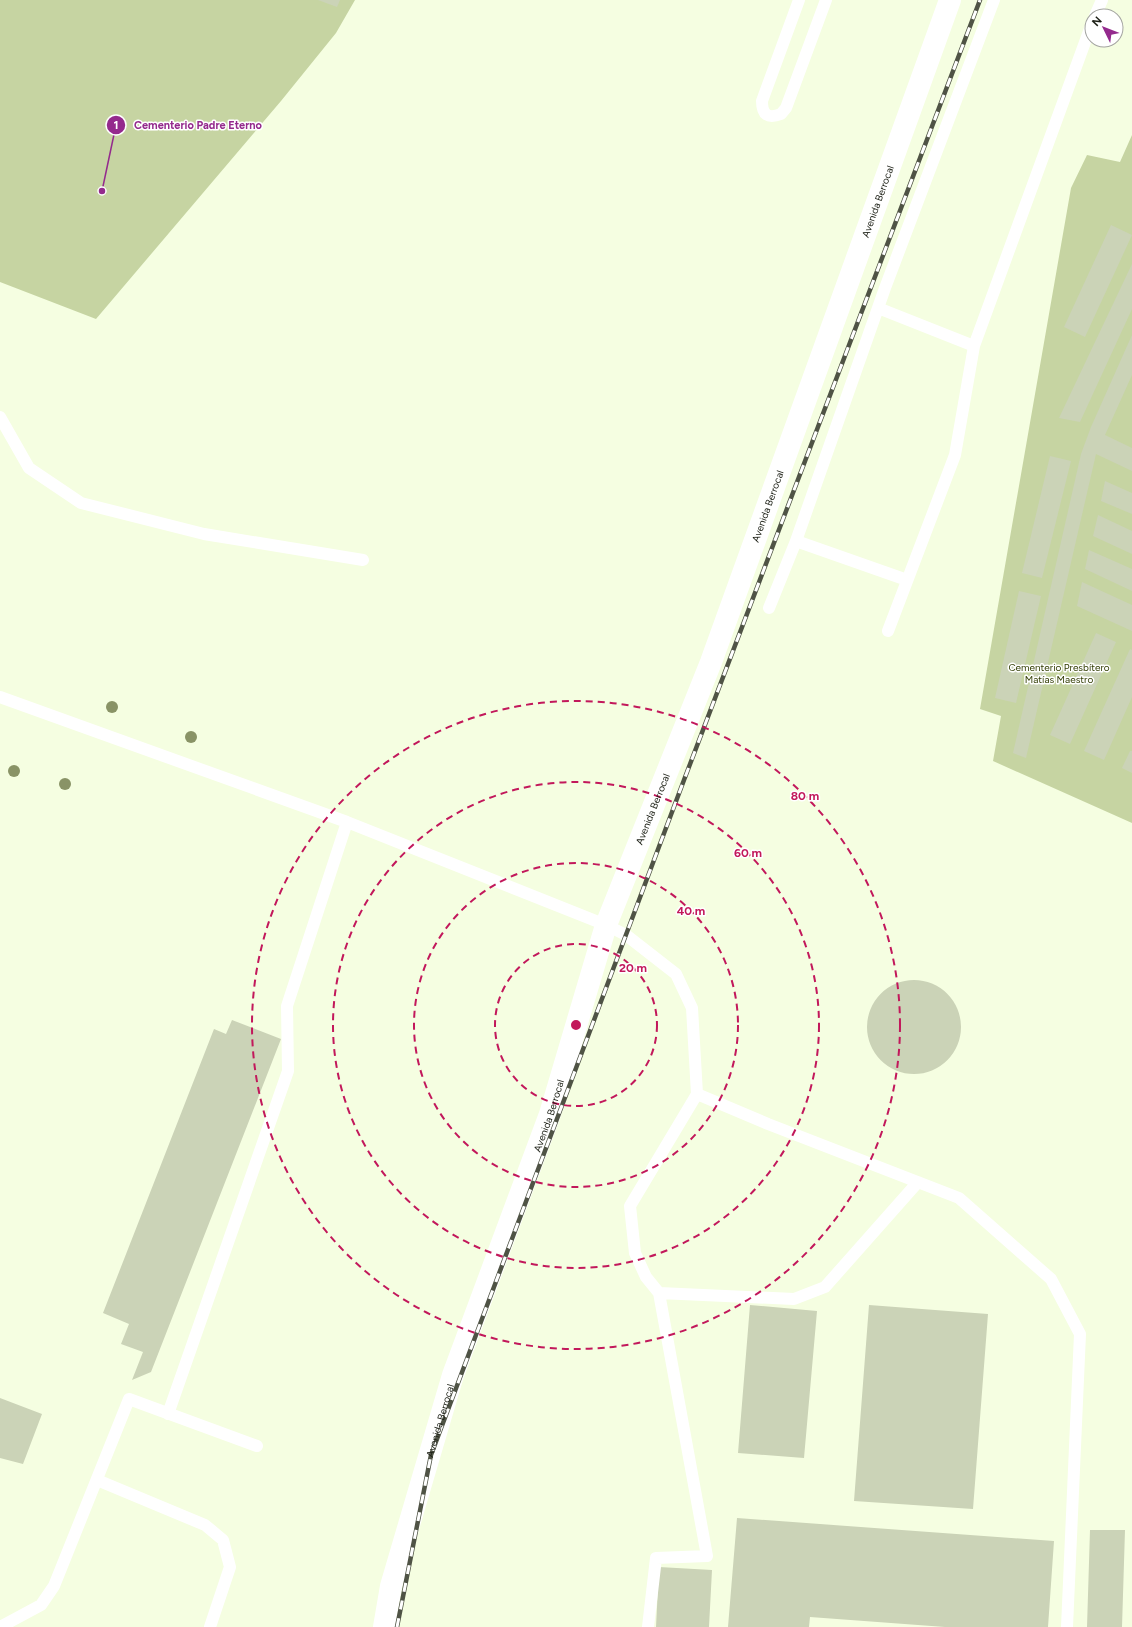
<svg xmlns="http://www.w3.org/2000/svg" width="1132" height="1627" viewBox="0 0 1132 1627" font-family="Figtree,sans-serif">
	<style>
		.green { fill: #c6d4a2 }
		.building { fill: #cbd3b7 }
		.lines { fill: none; stroke-linecap: round; stroke-linejoin: round }
		.lane { stroke: #fff; stroke-width: 12 }
		.street { stroke: #fff; stroke-width: 22 }
		.rail-casing { stroke: #4f5345; stroke-width: 4.5 }
		.rail { stroke: #fff; stroke-width: 3; stroke-dasharray: 9; stroke-linecap: butt }
		.tree { fill: #899366 }
		.ring { fill: none; stroke: #c2185b; stroke-width: 2; stroke-dasharray: 7 5 }
		.labels { text-anchor: middle; dominant-baseline: central; stroke-width: 3; stroke-linejoin: round; paint-order: stroke }
		.street-label { font-size: 10px; fill: #1c1f15; stroke: #fff }
		.park-label { font-size: 10px; fill: #313c02; stroke: #fff }
		.centre { fill: #c2185b; stroke: #fff; stroke-width: 2 }
		.ring-label { font-size: 12px; text-anchor: middle; font-weight: bold; fill: #c2185b; stroke: #fff; stroke-width: 3; stroke-linejoin: round; paint-order: stroke }
		.leader { fill: none; stroke: #942a8d; stroke-width: 1.5 }
		.callout-dot { fill: #942a8d; stroke: #fff; stroke-width: 1.5 }
		.mark-label { font-size: 12px; text-anchor: middle; font-weight: bold; fill: #fff }
		.callout-label { font-size: 11px; text-anchor: middle; font-weight: bold; fill: #942a8d; stroke: #fff; stroke-width: 3; stroke-linejoin: round; paint-order: stroke }
	</style>
	<rect width="100%" height="100%" fill="#f5fee1"/>
	<!-- green -->
	<path class="green" d="M0,0H355L336,33L281,101L96,319L0,282Z
		M1132,135V823L993,761L1001,716L980,709L1071,188L1087,155L1120,162Z"/>
	<!-- building -->
	<path class="building" d="M318,0H340L337,7Z
		M1111,225L1132,235L1085,337L1064,327Z
		M1132,264V309L1080,422L1059,418Z
		M1132,335V375L1105,435L1132,448V471L1096,454L1026,758L1013,753L1081,454L1091,427Z
		M1050,456L1071,461L1042,578L1022,573Z
		M1105,481L1132,493V514L1101,501Z
		M1098,515L1132,531V554L1093,536Z
		M1089,550L1132,569V591L1085,569Z
		M1082,582L1132,605V631L1077,606Z
		M1019,591L1041,596L1016,703L995,698Z
		M1096,633L1116,642L1070,744L1050,735Z
		M1130,649L1132,650V697L1104,760L1084,751Z
		M1130,751H1132V773L1122,768Z
		M867 1027a47 47 0 1 1 94 0a47 47 0 1 1-94 0Z
		M232,1020L281,1039L151,1372L132,1380L143,1352L121,1344L129,1324L103,1313L214,1029L226,1034Z
		M750,1305L817,1311L804,1458L738,1453Z
		M869,1305L988,1314L973,1509L854,1501Z
		M0,1398L42,1414L23,1464L0,1458Z
		M737,1518L1054,1541L1048,1627H945L810,1617L809,1627H728Z
		M1090,1530H1125L1122,1627H1087Z
		M659,1567L712,1570L709,1627H656Z"/>
	<g class="lines">
		<!-- lane -->
		<path class="lane" d="M799,0L762,101C762,115 768,119 781,114L786,108L826,0
			M1095,16L1102,0
			M878,308L974,346
			M0,417L29,468L81,503L204,534L363,560
			M796,541L907,580
			M769,608L796,541L885,288L994,0
			M888,631L955,455L974,346L1092,23
			M0,697L347,822L606,925L626,935L676,974L692,1008L697,1094L630,1206L635,1253L646,1277L659,1293L707,1556L656,1558L648,1627
			M697,1094L768,1124L959,1198L1051,1279L1080,1334L1067,1627
			M659,1293L794,1299L825,1287L918,1182
			M168,1414L288,1071L287,1006L347,822
			M97,1480L205,1525L223,1540L230,1567L210,1627
			M0,1627L41,1605L54,1586L129,1399L257,1446"/>
		<!-- street -->
		<path class="street" id="s1" d="M384,1627L391,1586L453,1375L550,1114L606,925L711,662L950,0"/>
		<defs>
			<path id="rail" d="M397,1627L431,1455L684,780L980,0"/>
		</defs>
		<!-- rail casing -->
		<use href="#rail" class="rail-casing"/>
		<!-- rail -->
		<use href="#rail" class="rail"/>
	</g>
	<!-- trees -->
	<g class="tree">
		<circle cx="112" cy="707" r="6"/>
		<circle cx="191" cy="737" r="6"/>
		<circle cx="14" cy="771" r="6"/>
		<circle cx="65" cy="784" r="6"/>
	</g>
	<!-- distance rings -->
	<g class="ring">
		<circle cx="576" cy="1025" r="81"/>
		<circle cx="576" cy="1025" r="162"/>
		<circle cx="576" cy="1025" r="243"/>
		<circle cx="576" cy="1025" r="324"/>
	</g>
	<g class="labels">
		<!-- street labels -->
		<g class="street-label">
			<text stroke="none"><textPath href="#s1" startOffset="1510">Avenida Berrocal</textPath></text>
			<text stroke="none"><textPath href="#s1" startOffset="1186">Avenida Berrocal</textPath></text>
			<text stroke="none"><textPath href="#s1" startOffset="862">Avenida Berrocal</textPath></text>
			<text stroke="none"><textPath href="#s1" startOffset="538">Avenida Berrocal</textPath></text>
			<text stroke="none"><textPath href="#s1" startOffset="214">Avenida Berrocal</textPath></text>
		</g>
		<!-- park labels -->
		<g class="park-label">
			<text x="1059" y="667">Cementerio Presbítero<tspan x="1059" dy="12">Matías Maestro</tspan></text>
		</g>
	</g>
	<circle cx="576" cy="1025" r="6" class="centre"/>
	<g class="ring-label">
		<text x="805" y="800">80 m</text>
		<text x="748" y="857">60 m</text>
		<text x="691" y="915">40 m</text>
		<text x="633" y="972">20 m</text>
	</g>
	<!-- callouts -->
	<path class="leader" d="M102 191L116 125"/>
	<g class="callout-dot">
		<circle cx="102" cy="191" r="4"/>
		<circle cx="116" cy="125" r="10"/>
	</g>
	<g class="mark-label">
		<text x="116" y="129">1</text>
	</g>
	<g class="callout-label">
		<text x="198" y="129">Cementerio Padre Eterno</text>
	</g>
	<!-- north arrow -->
	<g transform="translate(1104 28) rotate(313)"><circle r="19" fill="#ffffff" stroke="#a4a5a1"/>
	<path d="M0-3L7 15L0 10L-7 15Z" fill="#942a8d"/>
	<text y="-6" font-size="11" font-weight="bold" text-anchor="middle" fill="#1c1f15">N</text>
	</g>
</svg>
